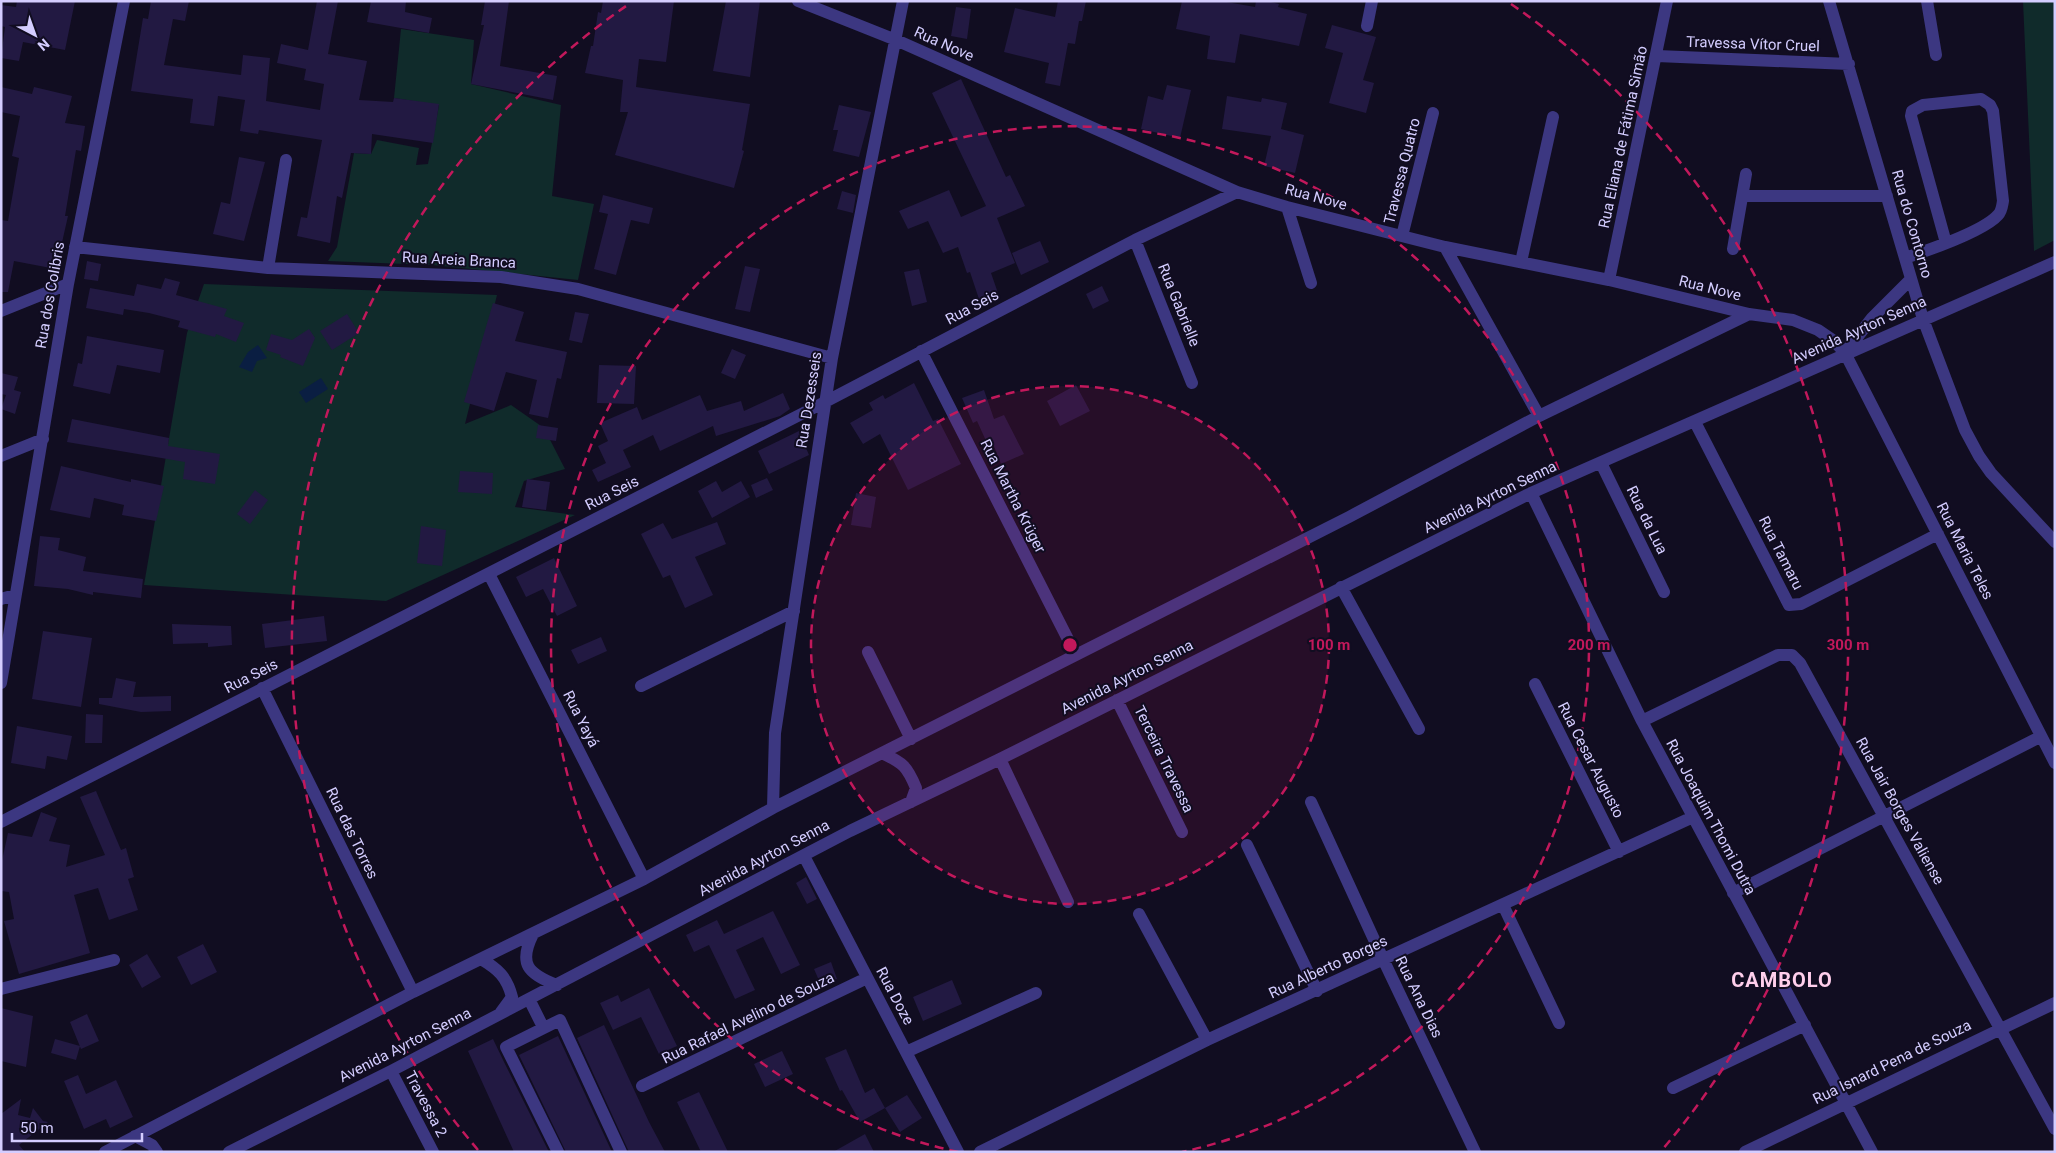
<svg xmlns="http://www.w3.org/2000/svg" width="2056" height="1153" viewBox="0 0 2056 1153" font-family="Roboto,sans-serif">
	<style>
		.green { fill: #102b2b }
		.water { fill: #0a1e42 }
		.building { fill: #221942 }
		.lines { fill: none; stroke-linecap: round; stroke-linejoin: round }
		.minor { stroke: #3c3781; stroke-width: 12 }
		.ring { fill: none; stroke: #c2185b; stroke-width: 2.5; stroke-dasharray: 9 6 }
		.labels { text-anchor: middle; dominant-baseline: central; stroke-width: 4; stroke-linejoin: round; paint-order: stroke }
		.street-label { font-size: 15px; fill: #d4cdff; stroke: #110d21 }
		.district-label { font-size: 20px; font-weight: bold; letter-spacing: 1px; fill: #ffcfec; stroke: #110d21 }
		.centre { fill: #c2185b; stroke: #110d21; stroke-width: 2.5 }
		.ring-label { font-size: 15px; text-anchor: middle; font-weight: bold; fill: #c2185b; stroke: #110d21; stroke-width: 4; stroke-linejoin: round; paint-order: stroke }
	</style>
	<rect width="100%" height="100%" fill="#110d21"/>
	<!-- green -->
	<path class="green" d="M2023,1H2055V240L2034,251Z
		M401,29L474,40L471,84L561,105L552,196L594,204L578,280L432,265L328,261L337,247L354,153L371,154L377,140L419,148L416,165L428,164L439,105L394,98Z
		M204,284L497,295L465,424L511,405L544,428L565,469L524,481L515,507L575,515L386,601L144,585L187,333Z"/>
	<!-- water -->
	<path class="water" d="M258,345L267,358L257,361L252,372L239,367L248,352Z
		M321,378L328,389L306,403L299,392Z"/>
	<!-- building -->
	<path class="building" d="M17,1H75L65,50L23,42L19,61L1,58L5,27L1,26V5L16,7Z
		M151,1H189L185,21L173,19L164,65L241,75L243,55L270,58L266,101L320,110L324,84L304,80L306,69L277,63L281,44L308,50L317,1H338L328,54L367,61L359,100L393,102L394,98L439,104L433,143L372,134L371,154L351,153L342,198L337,196L330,243L297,236L301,217L307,218L322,140L259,130L258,134L240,131L245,100L218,96L214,126L190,123L193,99L131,91L143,18L148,19Z
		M371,1H406L405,12L432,18L429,33L367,22Z
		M485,1H509L500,66L557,76L553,100L471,84L484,25H481Z
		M603,1H674L666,62L639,59L636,87L750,104L742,150L744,151L734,188L615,155L628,112H620L623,80L585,73L591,46H593L598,12L601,13Z
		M726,1H760L750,77L713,71Z
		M1058,1H1086L1082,21H1079L1075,44L1068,43L1060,86L1045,83L1049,63L1004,52L1015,8L1055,17Z
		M1182,1H1221L1255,7L1256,1H1267L1279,4L1278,7L1307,14L1299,46L1240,34L1235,63L1207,59L1210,36L1176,29Z
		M956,7L971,9L967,39L951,36Z
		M1332,25L1376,37L1363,80L1374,83L1366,113L1329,103L1343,53L1325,48Z
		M961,79L1006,177L1010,175L1025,206L997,218L1015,263L991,273L999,296L980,302L970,272L967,273L958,247L943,253L928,221L908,229L899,211L949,190L961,217L986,206L932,93Z
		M1167,85L1191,90L1180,138L1141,129L1148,96L1163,100Z
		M1,87L32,94L34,87L72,96L65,123L85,126L81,151L76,150L65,216H68L56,269L14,261L8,292H1V220L8,221L19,158L12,156L20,116L1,112Z
		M1227,96L1261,102L1262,98L1287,103L1281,129L1304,135L1295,173L1264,166L1271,136L1222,129Z
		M839,105L871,112L859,157L833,151L838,130H833Z
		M239,157L265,162L244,241L213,234L221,202L230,204Z
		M842,191L856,195L853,213L837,209Z
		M603,195L653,208L649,224L631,220L616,275L594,269L608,214L599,212Z
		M1040,241L1049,262L1021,275L1012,253Z
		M87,261L101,264L98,281L84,279Z
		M745,266L760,269L750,312L735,309Z
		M919,269L927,302L912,306L904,272Z
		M165,278L180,282L176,295L227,309L224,316L244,323L236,342L216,334L215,337L178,327L180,321L149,313L124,309L123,315L86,308L90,288L134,296L137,284L161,289Z
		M1102,286L1109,301L1093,309L1086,294Z
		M493,303L524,312L515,341L567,352L561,379L557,378L548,418L529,414L537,380L506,372L494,411L464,402Z
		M575,312L589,314L582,343L569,340Z
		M347,314L359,333L332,350L320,331Z
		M309,329L315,338L303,366L280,357L281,355L266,350L271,334L292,340Z
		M87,336L164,350L160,373L117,365L110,394L73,386L78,363L82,364Z
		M732,349L746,355L735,379L721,373Z
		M599,365L636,366L634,404L597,403Z
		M1,373L18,377L14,390L21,392L15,414L1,409L6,395L1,394Z
		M914,383L933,421L938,419L961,464L908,490L880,434L863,444L850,423L873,410L869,403L883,395L885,399Z
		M1076,385L1090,411L1060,426L1047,401Z
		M984,390L994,419L1004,415L1024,454L1001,464L992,441L987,443L977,421L973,423L962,398Z
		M783,393L790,409L780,416L716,436L713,426L660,451L653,435L623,450L631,467L598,482L592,470L606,463L598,446L608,441L600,423L637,407L642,420L700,395L707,411L741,401L744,411Z
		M72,419L169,438L168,446L220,454L215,484L183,479L185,462L67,442Z
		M538,425L558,428L556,441L536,438Z
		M799,431L809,455L769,474L758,451Z
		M61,466L131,482V479L164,486L156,521L122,515L124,505L94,498L90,518L50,510Z
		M460,471L493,473L492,494L458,492Z
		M767,478L773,490L756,498L751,485Z
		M527,479L550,482L546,510L522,507Z
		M716,481L722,492L741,481L750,497L712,518L698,491Z
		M255,490L268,500L250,524L237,514Z
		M856,493L876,497L871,528L851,525Z
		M717,522L726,544L695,557L713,595L685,608L670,575L663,578L641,534L663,523L672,539Z
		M421,526L446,530L442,566L417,563Z
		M40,536L60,538L58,550L86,557L83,571L143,579L141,598L93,592V595L68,589L34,586Z
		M554,558L577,606L557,616L543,589L526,597L516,577Z
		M324,616L327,641L265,648L262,624Z
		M172,624L231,626L232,645L208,647V643L173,644Z
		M43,631L92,638L81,707L32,699Z
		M601,637L607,651L578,664L571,650Z
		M116,678L136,682L133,697L171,696V711L141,712L99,704V698H112Z
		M86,714L103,715L102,743H85Z
		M17,726L72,736L67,760L47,756L45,769L11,763Z
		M96,791L121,850L126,848L134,877L128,879L138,910L109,920L98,888L74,895L90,953L19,974L4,921L14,919L9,892L1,891V865L8,833L32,837L41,812L57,818L49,841L70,845L66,867L105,855L80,797Z
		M806,877L817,899L807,904L796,883Z
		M773,911L800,965L781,974L763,937L736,950L755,990L735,999L709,945L694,952L686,935L717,920L724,934Z
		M203,944L217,972L191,985L177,957Z
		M147,954L161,977L142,988L129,965Z
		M831,962L837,979L821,985L814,969Z
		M952,980L962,1004L923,1021L913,997Z
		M649,988L677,1046L659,1054L641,1017L613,1030L600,1003L618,995L621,1002Z
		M1,1008L33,1016L26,1067L1,1061Z
		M87,1014L99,1041L81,1049L70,1022Z
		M604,1025L649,1122L665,1152H629L577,1038Z
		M558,1036L612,1152H566L519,1055Z
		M55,1039L80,1046L76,1060L51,1053Z
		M493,1039L504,1062L549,1152H514L468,1051Z
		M846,1049L865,1093L874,1088L885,1108L860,1122L842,1090L840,1091L825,1058Z
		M782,1051L793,1074L765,1087L754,1064Z
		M78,1075L86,1094L116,1080L133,1117L110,1128L106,1119L84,1129L64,1081Z
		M699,1092L728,1152H701L677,1102Z
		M907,1095L922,1118L900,1132L885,1108Z
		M21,1099L18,1115L30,1118L33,1108L43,1121L48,1122L19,1145L25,1152H1V1114Z
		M865,1134L874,1152H833Z"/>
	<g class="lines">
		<!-- minor -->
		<path class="minor" d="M798,1L896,40L1237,192L1287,207L1445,247L1609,280L1749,314L1793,320L1818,330L1834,341L1845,353L2055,763
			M1829,1L1923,319L1965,430L1979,456L1991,473L2055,542
			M1927,1L1936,55
			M1367,26L1372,1
			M1657,56L1849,64
			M1744,196H1887
			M1287,207L1311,283
			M1402,236L1433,113
			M1135,240L1192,383
			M75,247L268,268L501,277L578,289L832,358
			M1445,247L1539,416
			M1733,249L1746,174
			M1905,258C1926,251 1984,231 1998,215C2002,211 2002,206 2003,201L1993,111L1990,105L1981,99L1923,105L1912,111L1911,116L1946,243
			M1521,262L1553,117
			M268,268L286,160
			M1609,280L1667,1
			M1,311L68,284
			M921,351L1076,655
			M1845,353L1872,318L1911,279
			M1695,422L1789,605L1801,604L1938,534
			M1,456L43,439
			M1601,463L1664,592
			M1531,493L1642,721L1872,1152
			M489,574L644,879
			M1341,587L1419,729
			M1,599L15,595
			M868,652L911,739
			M1,683L68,284L124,1
			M1535,684L1619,852
			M641,686L794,611
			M262,688L413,992
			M1117,700L1182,832
			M1642,721L1778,655H1792L1800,663L2055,1129
			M882,753C903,763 907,766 916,788L911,802
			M1000,759L1068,902
			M1311,802L1383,959L1475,1152
			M773,808L775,733L832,358L903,1
			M1,822L825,402L1135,240L1237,192
			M1247,845L1317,991
			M804,856L958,1152
			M1733,893L2040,737
			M1503,905L1559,1023
			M1139,914L1207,1040
			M533,934C518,964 528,974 557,985
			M481,959C498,969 507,977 512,997L501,1012
			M1,989L114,960
			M529,999L543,1027
			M906,1052L1036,993
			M391,1071L433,1152
			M642,1086L867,978
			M1673,1088L1805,1025
			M135,1136L152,1145L157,1152
			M105,1152L413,992L644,879L773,808L1349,517L1539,416L1749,314
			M229,1152L391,1071L850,831L1000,759L1531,493L2055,262
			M558,1152L506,1047L560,1020L621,1152
			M980,1152L1207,1040L1693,817
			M1745,1152L2055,1003"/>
	</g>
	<!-- distance rings -->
	<circle cx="1070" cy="645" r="259" fill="#c2185b" fill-opacity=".12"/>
	<g class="ring">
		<circle cx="1070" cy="645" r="259"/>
		<path d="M958 1152A519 519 0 1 1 1182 1152"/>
		<path d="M478 1150A778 778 0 0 1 629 4M1511 4A778 778 0 0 1 1662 1150"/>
	</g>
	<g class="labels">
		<!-- street labels -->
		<g class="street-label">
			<text transform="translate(944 44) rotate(24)">Rua Nove</text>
			<text transform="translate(1753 44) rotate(2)">Travessa Vítor Cruel</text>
			<text transform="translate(1623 137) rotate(-78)">Rua Eliana de Fátima Simão</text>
			<text transform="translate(1402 171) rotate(-76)">Travessa Quatro</text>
			<text transform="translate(1316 197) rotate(15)">Rua Nove</text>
			<text transform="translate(1912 224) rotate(74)">Rua do Contorno</text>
			<text transform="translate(459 260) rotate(3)">Rua Areia Branca</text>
			<text transform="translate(1710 288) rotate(14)">Rua Nove</text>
			<text transform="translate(50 295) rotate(-80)">Rua dos Colibris</text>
			<text transform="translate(1179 305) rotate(68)">Rua Gabrielle</text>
			<text transform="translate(972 307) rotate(-28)">Rua Seis</text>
			<text transform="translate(1859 330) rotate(-24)">Avenida Ayrton Senna</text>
			<text transform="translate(809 400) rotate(-81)">Rua Dezesseis</text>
			<text transform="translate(612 493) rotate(-27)">Rua Seis</text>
			<text transform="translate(1013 496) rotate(63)">Rua Martha Krüger</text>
			<text transform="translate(1490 497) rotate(-26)">Avenida Ayrton Senna</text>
			<text transform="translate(1647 520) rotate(64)">Rua da Lua</text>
			<text transform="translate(1965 551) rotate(63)">Rua Maria Teles</text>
			<text transform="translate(1781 553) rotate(63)">Rua Tamaru</text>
			<text transform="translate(251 676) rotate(-27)">Rua Seis</text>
			<text transform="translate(1127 677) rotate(-27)">Avenida Ayrton Senna</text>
			<text transform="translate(581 719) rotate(63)">Rua Yayá</text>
			<text transform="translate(1164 759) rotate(64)">Terceira Travessa</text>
			<text transform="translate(1591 760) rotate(63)">Rua Cesar Augusto</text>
			<text transform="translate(1900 811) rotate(61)">Rua Jair Borges Valiense</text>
			<text transform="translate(1711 817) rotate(62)">Rua Joaquim Thomi Dutra</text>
			<text transform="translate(352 833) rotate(64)">Rua das Torres</text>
			<text transform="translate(764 858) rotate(-28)">Avenida Ayrton Senna</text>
			<text transform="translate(1328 967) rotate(-25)">Rua Alberto Borges</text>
			<text transform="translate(895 996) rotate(62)">Rua Doze</text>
			<text transform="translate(1419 997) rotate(64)">Rua Ana Dias</text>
			<text transform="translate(748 1018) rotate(-26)">Rua Rafael Avelino de Souza</text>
			<text transform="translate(405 1045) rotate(-27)">Avenida Ayrton Senna</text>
			<text transform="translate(1892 1062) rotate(-26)">Rua Isnard Pena de Souza</text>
			<text transform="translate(426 1104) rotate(62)">Travessa 2</text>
		</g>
		<!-- district labels -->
		<g class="district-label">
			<text x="1782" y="980">CAMBOLO</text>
		</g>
	</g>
	<circle cx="1070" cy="645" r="8" class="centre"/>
	<g class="ring-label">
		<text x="1329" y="650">100 m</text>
		<text x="1589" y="650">200 m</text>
		<text x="1848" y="650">300 m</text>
	</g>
	<!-- border -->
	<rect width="2056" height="1153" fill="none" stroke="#d4cdff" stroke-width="5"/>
	<!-- north arrow -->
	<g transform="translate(35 35) rotate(139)" stroke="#110d21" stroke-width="4" paint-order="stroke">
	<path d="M0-4L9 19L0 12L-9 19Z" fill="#d4cdff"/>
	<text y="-8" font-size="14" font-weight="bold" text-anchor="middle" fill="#d4cdff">N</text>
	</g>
	<!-- scale -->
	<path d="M12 1133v8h130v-8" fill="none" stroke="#d4cdff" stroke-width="2.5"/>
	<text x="20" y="1133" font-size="15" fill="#d4cdff" stroke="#110d21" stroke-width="4" paint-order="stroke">50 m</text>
</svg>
